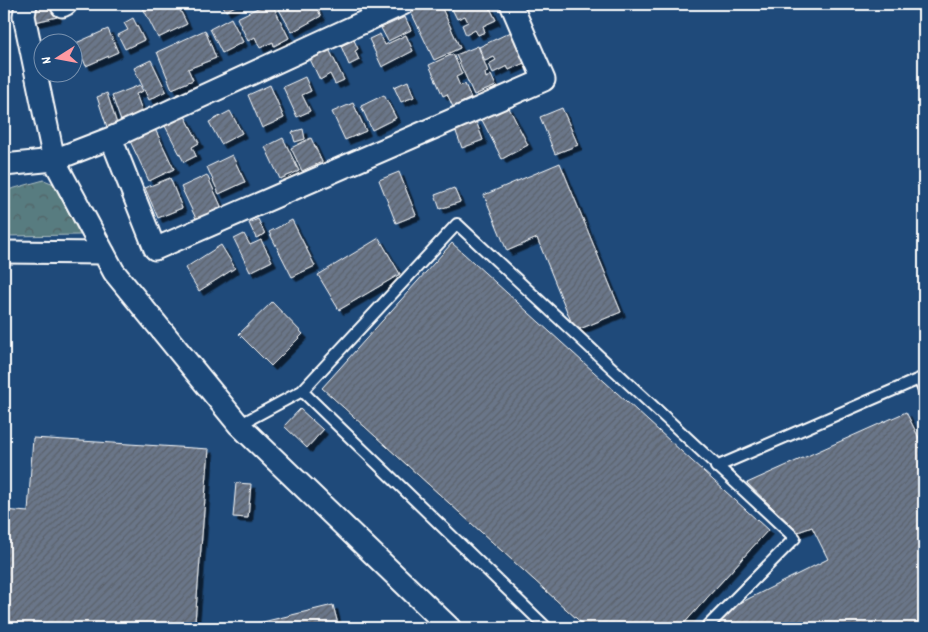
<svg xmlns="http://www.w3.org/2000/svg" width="928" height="632" viewBox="0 0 928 632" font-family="Dekko,sans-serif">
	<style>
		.park { fill: url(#park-crowns); stroke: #acbdc0 }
		.building { fill: url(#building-hatch); stroke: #fff; filter: url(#shadow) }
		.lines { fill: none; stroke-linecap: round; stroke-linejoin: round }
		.service-casing { stroke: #fff; stroke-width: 14 }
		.minor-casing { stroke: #fff; stroke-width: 25 }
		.service { stroke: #1f4a7a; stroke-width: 10 }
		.minor { stroke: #1f4a7a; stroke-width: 21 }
	</style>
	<defs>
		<pattern id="park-crowns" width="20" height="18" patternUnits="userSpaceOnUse" patternTransform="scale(1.25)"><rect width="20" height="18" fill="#587b80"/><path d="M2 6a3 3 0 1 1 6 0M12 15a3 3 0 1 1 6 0" fill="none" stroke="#526466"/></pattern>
		<pattern id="building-hatch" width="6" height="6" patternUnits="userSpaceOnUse" patternTransform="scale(1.25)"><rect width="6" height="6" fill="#6a7689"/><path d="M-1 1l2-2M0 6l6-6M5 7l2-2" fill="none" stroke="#5b616a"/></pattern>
		<filter id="shadow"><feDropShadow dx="4.5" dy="4.5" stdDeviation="0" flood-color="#0009"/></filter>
	</defs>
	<rect width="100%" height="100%" fill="#1f4a7a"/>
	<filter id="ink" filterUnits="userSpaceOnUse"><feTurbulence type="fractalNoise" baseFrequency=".02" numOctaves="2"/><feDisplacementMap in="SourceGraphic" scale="10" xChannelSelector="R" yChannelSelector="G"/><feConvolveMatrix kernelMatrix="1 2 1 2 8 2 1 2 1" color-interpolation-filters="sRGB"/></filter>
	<g filter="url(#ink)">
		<!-- park -->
		<path class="park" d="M44,180L54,184L80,235L4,236V191Z"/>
		<!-- building -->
		<path class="building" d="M36,4H54L57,17L35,22L32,8L36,7Z
			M141,4H177L187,24L158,38Z
			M222,4H239L226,11Z
			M266,4H272L289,38L274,46L273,42L260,48L255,37L248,41L237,18Z
			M276,4H314L321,16L292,32Z
			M428,4H440L460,48L434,60L411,12Z
			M462,4H488L496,20L483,26L485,32L478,35L475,30L466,35L462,25L468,22L465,16L457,19L452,9Z
			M405,17L411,30L388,41L381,28Z
			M133,18L144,40L125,49L118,35L128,30L124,23Z
			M231,18L243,42L222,53L210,29Z
			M108,29L118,52L86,66L76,43Z
			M205,30L216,58L188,69L193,80L172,89L157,52Z
			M511,32L524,63L509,70L507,66L493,73L489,64L496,60L494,57L485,61L479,47Z
			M380,34L385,45L406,35L413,51L382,67L369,39Z
			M354,40L358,49L355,51L359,60L349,65L341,46Z
			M478,46L488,72L485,73L486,78L491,75L496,86L474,95L456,55Z
			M329,49L344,80L335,84L330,74L320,80L310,59Z
			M453,54L462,74L456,77L460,86L465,84L471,98L453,107L447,94L443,96L429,65Z
			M151,60L166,91L149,100L134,68Z
			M305,77L311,91L302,95L310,111L297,117L283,87Z
			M408,81L414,97L401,102L394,87Z
			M140,85L143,91L136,94L144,116L122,124L112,96Z
			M270,85L284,118L262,128L248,95Z
			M107,93L117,124L107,127L97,97Z
			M384,95L396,118L372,130L361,106Z
			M353,103L366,131L345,140L332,112Z
			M508,106L528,145L502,159L482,120Z
			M562,108L578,145L555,154L540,117Z
			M230,111L242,133L221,144L209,122Z
			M185,116L199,143L192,147L196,156L184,162L165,126Z
			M476,121L483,140L462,148L455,129Z
			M155,129L174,169L149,181L130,141Z
			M303,129L305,139L295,142L292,132Z
			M283,138L299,171L280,179L265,147Z
			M311,138L322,162L302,171L291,148Z
			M232,155L245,182L219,194L207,167Z
			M560,163L621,312L575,331L537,238L507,251L484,195Z
			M399,172L416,215L396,223L379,180Z
			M207,175L225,215L200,227L181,187Z
			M170,178L182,208L158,218L145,188Z
			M454,188L460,202L440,209L435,195Z
			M258,219L265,234L256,238L249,223Z
			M292,220L315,266L292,277L269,232Z
			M244,234L250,245L261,240L272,261L250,272L234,239Z
			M379,238L400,274L339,310L318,275Z
			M452,243L768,530L680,628H587L322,388Z
			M221,245L235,268L199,291L185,268Z
			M272,302L303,334L271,366L239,334Z
			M300,409L323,430L307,448L284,426Z
			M906,412L924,448V628H716L732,607L828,559L812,527L798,532L747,483Z
			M33,438L209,449L195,622L222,625L221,628H4V510L28,512Z
			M236,483L251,484L248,518L233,517Z
			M333,605L339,628H238Z"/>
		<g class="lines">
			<defs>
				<path id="service" d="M302,391L547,628
					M239,425L302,391L457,224L795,538L706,628
					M716,467L919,379L924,391"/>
				<path id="minor" d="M26,4L24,16L54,160L114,272L239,425L450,628
					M62,6L66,4
					M111,138L155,249L544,80L511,4
					M4,165L54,160L111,138L403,4
					M4,252L104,253"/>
			</defs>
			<!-- service casing -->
			<use href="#service" class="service-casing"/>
			<!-- minor casing -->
			<use href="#minor" class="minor-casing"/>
			<!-- service -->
			<use href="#service" class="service"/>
			<!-- minor -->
			<use href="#minor" class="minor"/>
		</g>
	</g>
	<!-- margin -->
	<rect width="928" height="632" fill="none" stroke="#1f4a7a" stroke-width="20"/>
	<rect x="10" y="10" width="908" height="612" fill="none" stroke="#fff" stroke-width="2" filter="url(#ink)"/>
	<!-- north arrow -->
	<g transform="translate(58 58) rotate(259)"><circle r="24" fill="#1f4a7a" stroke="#7992af"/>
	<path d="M0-4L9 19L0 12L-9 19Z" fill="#ff9aa2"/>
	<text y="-8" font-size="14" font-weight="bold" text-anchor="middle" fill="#ffffff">N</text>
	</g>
</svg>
